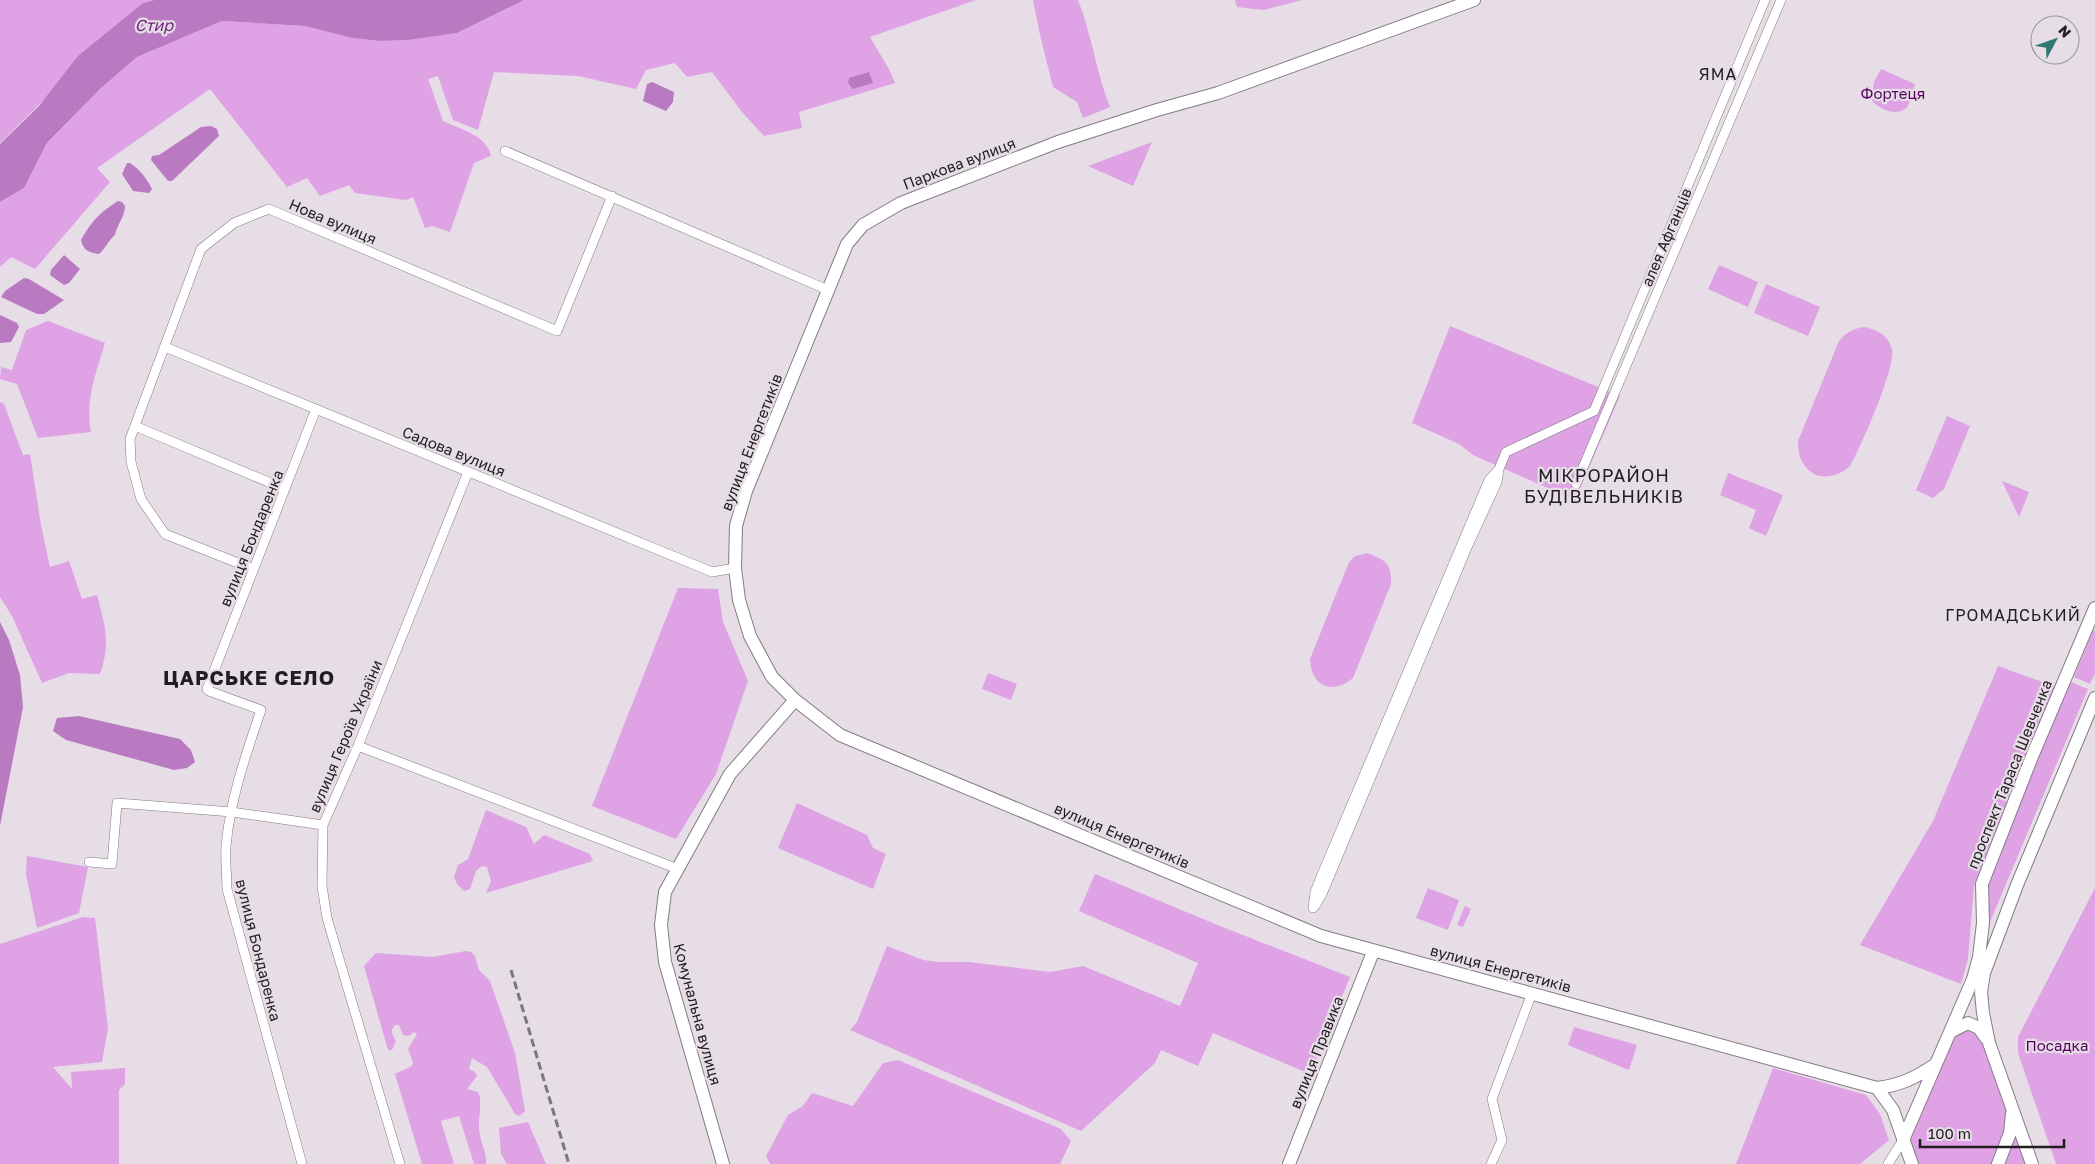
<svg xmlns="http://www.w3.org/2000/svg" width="2095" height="1164" viewBox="0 0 2095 1164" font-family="'Golos Text',sans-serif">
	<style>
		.green { fill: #dea2e5 }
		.water { fill: #ba7ac1 }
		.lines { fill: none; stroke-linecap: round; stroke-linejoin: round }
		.street-casing { stroke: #837b84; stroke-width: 10 }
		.secondary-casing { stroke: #837b84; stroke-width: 14 }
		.street { stroke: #fff; stroke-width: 9 }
		.secondary { stroke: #fff; stroke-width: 12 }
		.rail { stroke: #7d767d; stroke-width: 3; stroke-dasharray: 8 4; stroke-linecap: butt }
		.labels { text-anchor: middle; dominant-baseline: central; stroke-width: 4.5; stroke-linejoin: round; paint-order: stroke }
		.park-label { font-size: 15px; fill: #55005f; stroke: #e6dde7 }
		.street-label { font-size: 15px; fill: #211d21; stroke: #e6dde7 }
		.water-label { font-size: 16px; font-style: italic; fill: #6f2278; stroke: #e6dde7 }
		.neighbourhood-label { font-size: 16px; letter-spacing: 1px; fill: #211d21; stroke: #e6dde7 }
		.quarter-label { font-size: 18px; letter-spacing: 1px; fill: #211d21; stroke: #e6dde7 }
		.district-label { font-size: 20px; font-weight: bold; letter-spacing: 1px; fill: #211d21; stroke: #e6dde7 }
	</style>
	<rect width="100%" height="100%" fill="#e6dde7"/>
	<!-- green -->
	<path class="green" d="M0,0H154L143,3L0,143Z
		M524,0H976L870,37L889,69L895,83L799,112L802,128L764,136L742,112L712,72L687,77L675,63L646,70L636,89L578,76L494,72L478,130L453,120L438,76L428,79L443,121C460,129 487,135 491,156L474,163L450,232L432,226L425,228L413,197L406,200L355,193L349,185L320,196L307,178L287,187L210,89L97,168L110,182L35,269L11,257L0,267V202L24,188L47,143L100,89L137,57L222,21L305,26L352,38L380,41L409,40L457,33Z
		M1033,0H1078C1092,35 1096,72 1110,107L1083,118L1077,102L1053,87L1040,35Z
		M1235,0H1302L1263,10L1237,7Z
		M1881,69L1915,84C1913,91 1912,98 1909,104C1901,119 1878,110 1871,99L1874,82Z
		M1152,142L1133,186L1088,166Z
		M1719,265L1758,282L1748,307L1708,289Z
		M1766,284L1820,307L1808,336L1754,313Z
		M48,321L105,343C96,373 85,400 91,432L38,438L17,384L0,379L1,367L12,370L26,330Z
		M1450,326L1620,396L1575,500L1473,455L1459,444L1412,423Z
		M1864,327C1877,329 1889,336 1892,350C1896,367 1860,449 1850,466C1825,488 1797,473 1798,441L1839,341C1846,332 1853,329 1864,327Z
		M0,402L4,404L23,455L30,454L41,525L50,567L69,561L82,599L97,595C105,626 111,642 100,674L69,673L42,683L12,616L0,597Z
		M1947,416L1970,426L1944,489L1933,498L1916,490Z
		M1728,473L1783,495L1766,536L1749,528L1756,510L1720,495Z
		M2002,481L2029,492L2019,517Z
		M1367,553C1385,560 1392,563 1391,584L1353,678C1332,695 1311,687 1310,659L1349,562L1355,556Z
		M678,588L718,589L723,622L748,681L716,774L676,839L592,806Z
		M2093,630L2095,631V673L2090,684L2074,677Z
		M1998,666L2056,687L1974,885L1968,959L1961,984L1860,945L1933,821Z
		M988,673L1017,684L1011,700L982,689Z
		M2071,682L2088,689L1990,922L1987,899L1989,877Z
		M797,803L867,835L873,848L886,854L873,889L778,848Z
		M486,810L526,827L534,844L544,835L590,854L593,861L486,893L491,881L487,867L482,866L476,871L470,889L464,891L457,884L454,877L458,865L468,859Z
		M27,856L88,867L79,913L37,928L26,874Z
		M1095,874L1215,924L1350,977L1310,1074L1213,1033L1198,1066L1161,1050L1155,1063L1081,1131L850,1030L857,1022L887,946L923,960L939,962H969L1050,972L1083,966L1180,1006L1198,963L1079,911Z
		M1428,888L1459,900L1448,930L1416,918Z
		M2095,888V1164H2056L2018,1053V1037Z
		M1465,906L1471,909L1463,927L1457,925Z
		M83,917L95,918L108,1028L102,1062L53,1067L72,1089L71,1072L125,1068V1084L119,1090V1164H0V944Z
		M466,951L471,952L475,956L479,970L490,981L515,1053L525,1111L519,1116L515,1114L487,1067L472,1058L469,1069L475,1072L477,1076L467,1089L478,1092C483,1102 478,1116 479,1128C479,1140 487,1151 486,1164H474L459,1116L441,1121L454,1164H422L395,1074L412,1066L413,1062L408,1049L417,1034L414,1032L409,1036L403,1035L399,1025H395C390,1030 392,1035 396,1041L392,1050H388L364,966L376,953L432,957Z
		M1574,1027L1637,1045L1629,1070L1568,1045Z
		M1979,1028L2032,1164H1912L1903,1140L1950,1032Z
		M898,1060L1061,1129L1071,1141L1060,1164H770L766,1156L788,1115L803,1106L812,1093L853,1106L883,1063Z
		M1773,1068L1866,1095L1880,1114L1889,1140L1860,1164H1736Z
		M528,1122L546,1164H507L501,1154L499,1128Z"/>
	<!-- water -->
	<path class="water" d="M154,0H524L457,33L409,40L380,41L352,38L305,26L222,21L137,57L100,89L47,143L24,188L0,202V144L39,106L78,56L143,3Z
		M869,72L873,83L853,89L848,83L849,78Z
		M652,82L674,92L673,102L666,111L643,101L647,84Z
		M211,126L217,129L219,136L172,181H168L151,160L152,156L159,155L201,127Z
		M127,163H130C139,169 147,178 152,189L149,193L133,191L122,174Z
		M118,201L122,202L125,206C125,217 117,224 115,235C108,241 106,248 99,254C88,252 84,251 81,240C92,221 99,213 118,201Z
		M64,255L80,269L69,283L64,285L50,275L51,270Z
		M24,278L29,279L64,300L44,314H37L1,297L5,291Z
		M0,315L17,323L19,327L11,342L0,343Z
		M0,622L9,640L20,675L23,707L0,826Z
		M79,716L180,739L191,750L195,762L187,768L174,770L66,740L53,731L57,718Z"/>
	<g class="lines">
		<defs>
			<path id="street" d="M505,151L828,290
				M165,347L712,572L735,568
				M135,426L285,489
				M1576,484L1781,0
				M253,569L165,534L141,499L131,462L130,439L201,249L234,223L269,209L557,331L612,196
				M358,746L678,869
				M89,862L112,864L117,803L232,812L323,825
				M1315,906L1322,894L1468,545L1497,482L1499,469
				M1313,908L1315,892L1321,877L1489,480L1499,469L1506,452L1594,411L1765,0
				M302,1164L227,889C227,875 225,860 226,846C230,800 246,754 261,710L209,691L207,689L316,409
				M400,1164L327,918L322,886L323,825L358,746L468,472
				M1491,1164L1502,1140L1492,1099L1532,993
				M1888,1164L1903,1140"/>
			<path id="secondary" d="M1474,0L1218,93L1157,110L1058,142L901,203L863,225L847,244L746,491L736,526L735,568L739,600L750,636L772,677L795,700L840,735L1321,936L1877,1088C1901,1085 1915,1078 1936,1064
				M1950,1032L1968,1023L1979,1028L1986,1038
				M1877,1088L1893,1110L1912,1164
				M1903,1140L1973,979L1979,957L1983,923L1982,884L2031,759L2095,608
				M723,1164L665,962L661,925L665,892L730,774L795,700
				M1289,1164L1373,952
				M1998,1164L2010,1133L2012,1114
				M2032,1164L1989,1043L1983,1013L1981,992L1984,973L2017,885L2095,698"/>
		</defs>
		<!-- street casing -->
		<use href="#street" class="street-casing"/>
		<!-- secondary casing -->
		<use href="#secondary" class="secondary-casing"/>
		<!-- street -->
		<use href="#street" class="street"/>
		<!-- secondary -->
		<use href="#secondary" class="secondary"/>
		<!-- rail -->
		<path class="rail" d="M511,970L569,1164"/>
	</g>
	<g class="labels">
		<!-- park labels -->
		<g class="park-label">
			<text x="1893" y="93">Фортеця</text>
			<text x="2057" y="1045">Посадка</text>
		</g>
		<!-- street labels -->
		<g class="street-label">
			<text transform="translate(959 163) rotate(-21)">Паркова вулиця</text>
			<text transform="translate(333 221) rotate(23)">Нова вулиця</text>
			<text transform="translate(1666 237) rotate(-67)">алея Афганців</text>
			<text transform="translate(751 442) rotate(-69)">вулиця Енергетиків</text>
			<text transform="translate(454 451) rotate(22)">Садова вулиця</text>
			<text transform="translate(251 538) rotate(-68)">вулиця Бондаренка</text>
			<text transform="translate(345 736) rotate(-67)">вулиця Героїв України</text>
			<text transform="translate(2009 774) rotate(-68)">проспект Тараса Шевченка</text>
			<text transform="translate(1122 835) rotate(23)">вулиця Енергетиків</text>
			<text transform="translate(259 950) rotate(76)">вулиця Бондаренка</text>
			<text transform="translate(1501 968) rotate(15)">вулиця Енергетиків</text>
			<text transform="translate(698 1014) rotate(75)">Комунальна вулиця</text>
			<text transform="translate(1316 1052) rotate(-68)">вулиця Правика</text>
		</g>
		<!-- water labels -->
		<g class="water-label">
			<text x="154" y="25">Стир</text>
		</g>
		<!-- neighbourhood labels -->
		<g class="neighbourhood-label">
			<text x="1718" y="74">ЯМА</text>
			<text x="2013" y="615">ГРОМАДСЬКИЙ</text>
		</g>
		<!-- quarter labels -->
		<g class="quarter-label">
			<text x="1604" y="475">МІКРОРАЙОН<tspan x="1604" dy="21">БУДІВЕЛЬНИКІВ</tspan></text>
		</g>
		<!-- district labels -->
		<g class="district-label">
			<text x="249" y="677">ЦАРСЬКЕ СЕЛО</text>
		</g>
	</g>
	<!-- north arrow -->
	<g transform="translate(2055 40) rotate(49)"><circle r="24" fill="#e6dde7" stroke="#979098"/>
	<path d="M0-4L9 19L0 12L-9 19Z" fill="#2f7873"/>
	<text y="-8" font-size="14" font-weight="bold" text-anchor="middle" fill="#211d21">N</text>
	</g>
	<!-- scale -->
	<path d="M1920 1139v8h144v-8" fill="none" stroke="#211d21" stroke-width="2.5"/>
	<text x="1928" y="1139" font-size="15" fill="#211d21" stroke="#e6dde7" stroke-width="4" paint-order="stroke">100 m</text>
</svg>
